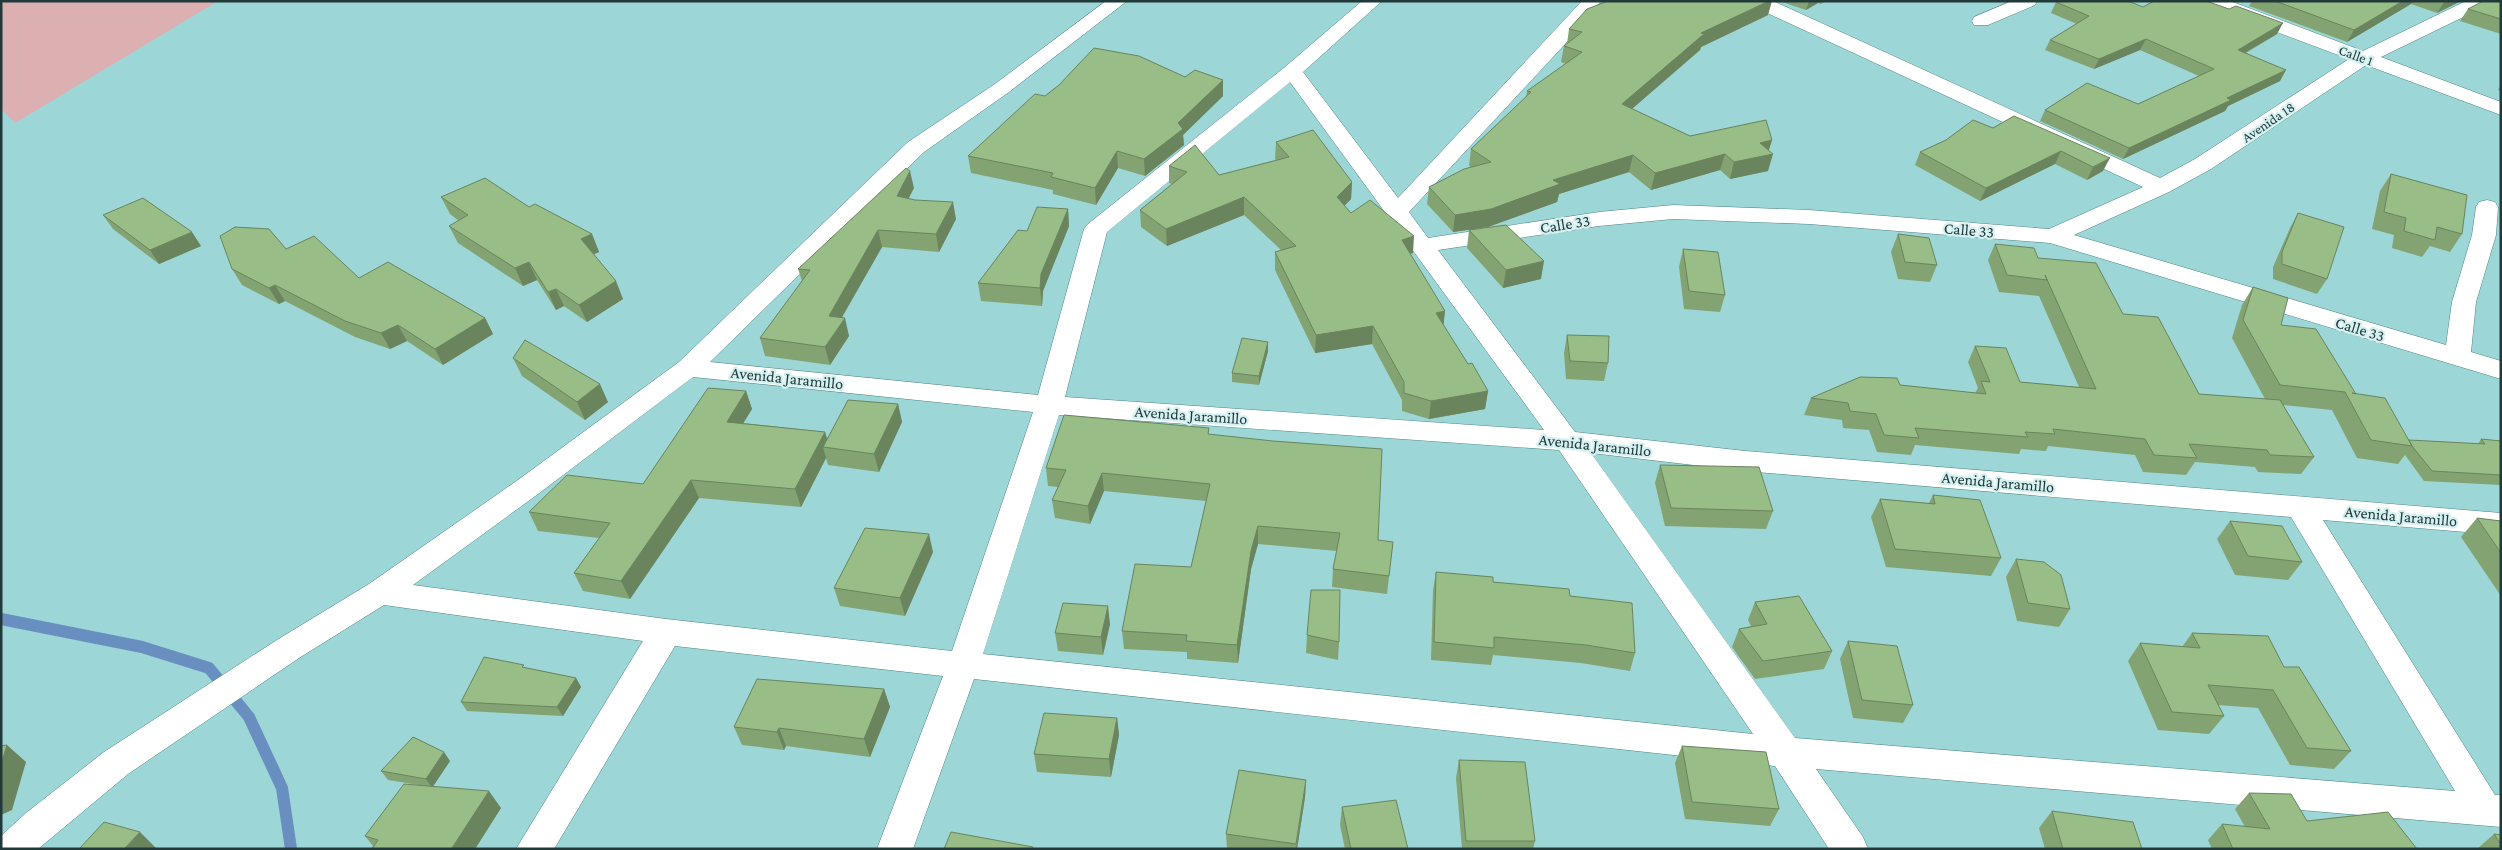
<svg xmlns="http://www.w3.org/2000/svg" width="2502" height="850" viewBox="0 0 2502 850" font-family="'Crimson Pro',serif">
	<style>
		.green { fill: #dcafb1 }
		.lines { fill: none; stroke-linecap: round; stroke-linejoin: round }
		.stream { stroke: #698fc0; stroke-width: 12 }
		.minor-casing { stroke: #4d8484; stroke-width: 1 }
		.minor { fill: #fff; fill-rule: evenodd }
		.wall { fill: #83a373 }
		.shaded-wall { fill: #6a845e }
		.building { fill: #98bd86; stroke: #6a845e }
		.labels { text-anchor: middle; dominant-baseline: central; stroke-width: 4.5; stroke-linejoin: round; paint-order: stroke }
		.far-street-label { font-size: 14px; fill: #213939; stroke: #d5f1f1 }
		.street-label { font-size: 16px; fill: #213939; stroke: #d5f1f1 }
	</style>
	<rect width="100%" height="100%" fill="#9dd6d6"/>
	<!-- green -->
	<path class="green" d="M1,1H218L15,123L1,109Z"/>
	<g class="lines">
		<!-- stream -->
		<path class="stream" d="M1,619L142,647L209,668L249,717L282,788L291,849"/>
		<defs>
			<path id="minor" d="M1106,1H1127L1009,92L924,152L710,362L1038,395L1084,229L1088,224L1285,67L1362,1H1382L1303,72L1398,198L1582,1H1601L1565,44L1409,212L1428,238L1599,212L1673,205L1809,210L2049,229L2143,187L1750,5L1748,1H1773L2160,178L2195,159L2349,59L2205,5L2203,1H2230L2363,51L2466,1H2490L2488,5L2381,57L2501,102V115L2366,65L2211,169L2169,192L2074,235L2446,345L2452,302L2472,235L2476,207L2479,202L2487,200L2495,202L2498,207L2496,235L2476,302L2471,352L2501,361V379L2050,243L1809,224L1673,219L1599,226L1438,250L1575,432L1745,451L2501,513V535L2323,520L2495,795H2501V827L1816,769L1863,837L1868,849H1829L1775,766L974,679L913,849H877L943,676L675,646L554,849H516L643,641L384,605L299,658L128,774L38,849H1V836L26,813L104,752L277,640L369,584L518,480L679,362L908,142L995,84ZM1290,82L1544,430L1065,397L1107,232ZM693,377L1033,412L952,651L666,619L413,585L538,494ZM1059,415L1559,450L1753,734L983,654ZM1591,453L1745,471L2291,517L2455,791L1795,738Z
				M2012,1H2037L2035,5L1988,25H1974L1972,21L1974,17Z"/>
		</defs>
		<!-- minor casing -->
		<use href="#minor" class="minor-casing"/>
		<!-- minor -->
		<use href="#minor" class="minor"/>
	</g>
	<!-- wall -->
	<path class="wall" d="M1779,1H1825L1821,4L1818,3L1806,10Z
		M2252,1H2461L2437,13L2411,4L2347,42L2249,6Z
		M2501,1V34L2460,21L2468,9Z
		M2056,2L2143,7L2277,34L2246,53L2280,81L2228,106L2225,111L2123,159L2040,121L2045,110L2138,104L2199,76L2140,50L2094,69L2045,50L2050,40L2077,24L2051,13Z
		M1768,15L1701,47L1700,50L1632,109L1690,136L1772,140L1769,150L1768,171L1730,179L1720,170L1651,190L1629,172L1559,194L1557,202L1488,227L1453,232L1427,204L1429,187L1471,167L1469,166L1471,149L1526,97L1527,91L1566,64L1561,62L1564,46L1567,44L1569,29Z
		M1059,85L1223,96L1183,135L1184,145L1145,176L1118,168L1096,205L1053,194V190L971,173L968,156Z
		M2501,85V91L2498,90Z
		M2014,116L2103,171L2087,180L2055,164L1980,201L1915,165L1920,152L1993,128Z
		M1276,142L1352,182L1351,199L1344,206L1351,213L1413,253L1410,254L1445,311L1443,325L1468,364L1488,391L1485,409L1429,419L1402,411V400L1372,344L1315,353L1275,270V252L1281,250L1244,215L1167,246L1141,227L1140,210L1172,184L1169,183V166L1219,175L1277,161L1275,159Z
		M2391,174L2462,234L2450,252L2430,246L2422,257L2392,248L2394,235L2372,229L2380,191Z
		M914,188L908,198L956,219L939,252L882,247L842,317L849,336L830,365L765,356L760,338L802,281L798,269Z
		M441,197L529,207L592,234L599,252L593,254L623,299L587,322L564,306L556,310L537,280L523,286L458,243L449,226L459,221L450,214Z
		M1068,209L1069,226L1043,291L1042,306L981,301L978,283L1027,231Z
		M2298,213L2327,279L2317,294L2273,279V267L2290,228Z
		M103,215L201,246L159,264L113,229Z
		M1469,230L1541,279L1503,288L1467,248Z
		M1898,234L1937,265L1930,282L1898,279L1891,252Z
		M1995,244L2038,258L2123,314L2199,394L2265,399L2232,338L2242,305L2253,287L2281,325L2356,394L2409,440L2478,444L2481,439L2501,441V485L2424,481L2405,455L2398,464L2357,458L2332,410L2283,405L2314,457L2301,474L2258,472L2255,467L2195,462L2186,475L2143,472L2135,455L2048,446L2046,451L2021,449L2019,454L1915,445L1911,455L1877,452L1869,430L1843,428L1842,420L1804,415L1811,398L1900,385L1975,393L1978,388L1968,362L1975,346L2020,382L2079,387L2039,296L1999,292L1988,260Z
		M286,249L359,278L485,318L493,334L443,365L407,341L390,349L355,337L285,301L279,304L242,285L232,269Z
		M1683,249L1725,295L1720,312L1684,309L1679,267Z
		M1567,335L1608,363L1604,381L1566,379L1564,353Z
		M1268,351L1259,385L1232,382V373Z
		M513,358L608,402L585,420L522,376Z
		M746,391L752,409L743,423L825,432L827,439L898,404L902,422L879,472L828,465L826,458L801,507L699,498L630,599L583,591L574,573L599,538L538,531L529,512L643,484Z
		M1209,434L1378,540L1393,542L1387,594L1332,587L1333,569L1337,551L1258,544L1251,569L1238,663L1187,659V652L1124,649L1122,631L1191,567L1206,501L1104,491L1090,524L1055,518L1052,500L1058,487L1048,486L1046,468Z
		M1660,465L1773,511L1766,529L1665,526L1655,483Z
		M1933,495L2001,558L1991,576L1886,567L1871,517L1880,499L1929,503Z
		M2477,518L2501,521V596L2461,537Z
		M2230,521L2302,562L2288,580L2235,575L2217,539Z
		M933,552L905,616L840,606L834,588Z
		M2016,559L2070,609L2059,627L2017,621L2006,577Z
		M1436,572L1570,596L1635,653L1630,671L1581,663L1493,655L1491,665L1431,660L1433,590Z
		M1755,602L1832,651L1824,669L1755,679L1732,647L1739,629L1751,626L1748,620Z
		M1110,624L1103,655L1058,651L1055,633Z
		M2192,633L2284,667L2351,751L2334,769L2290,765L2258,708L2218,705L2224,716L2209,734L2158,730L2128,661L2140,643L2182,647Z
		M1307,635L1339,642L1338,660L1306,653Z
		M1848,641L1913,705L1903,723L1853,718L1840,659Z
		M526,668L576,678L581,687L563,716L467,711L461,702Z
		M884,689L890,707L870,757L786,746L784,750L742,745L734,727Z
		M1117,718L1119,735L1111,777L1037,772L1034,754Z
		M1682,746L1779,809L1770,826L1685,819L1675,763Z
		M1459,760L1535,841L1533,849H1462L1456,778Z
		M450,761L433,786L501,808L475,849H372L373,846L365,836L419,785L388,780L381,771Z
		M1306,780L1305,797L1297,849H1227L1226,834Z
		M2249,793L2307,821L2417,849H2212L2208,840L2222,824L2245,827L2235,809Z
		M1342,807L1408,849H1345L1340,825Z
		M2052,811L2142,849H2045L2039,828Z
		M2494,834L2501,835V849H2477Z"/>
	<!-- shaded-wall -->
	<path class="shaded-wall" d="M1769,1H1772L1768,15L1701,47L1700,50L1619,120L1622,104L1701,33Z
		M1809,1H1818V3L1806,10Z
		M2403,1H2413L2411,4L2347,42L2354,30Z
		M2445,1H2461L2437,13Z
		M2283,23L2277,34L2232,60L2238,50Z
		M2146,39L2140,50L2094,69L2099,59Z
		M2286,70L2280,81L2228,106L2225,111L2123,159L2129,148L2227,98Z
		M1223,80V96L1183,135L1184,145L1145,176L1144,159L1178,123Z
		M1772,140L1767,155L1773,154L1768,171L1730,179L1734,162L1760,143Z
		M1117,151L1118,168L1096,205L1095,188Z
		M2061,151L2055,164L1980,201L1986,188Z
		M1725,154L1720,170L1651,190L1655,173Z
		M1633,155L1629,172L1559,194L1557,202L1488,227L1453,232L1455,215L1553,180Z
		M2110,158L2103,171L2087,180L2093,167Z
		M910,171L914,188L901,213L897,196Z
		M1352,182L1351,199L1336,214L1337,197Z
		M1244,197V215L1167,246L1166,229Z
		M953,202L956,219L939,252L936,234Z
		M1068,209L1069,226L1043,291L1042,306L1040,288L1041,274Z
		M878,230L882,247L833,333L829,316Z
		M192,232L201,246L159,264L150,250Z
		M592,234L599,252L588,257L581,239Z
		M1414,236L1413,253L1400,257L1402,240Z
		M1544,261L1541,279L1503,288L1506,270Z
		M529,262L537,280L523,286L515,268Z
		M616,281L623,299L587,322L579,305Z
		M275,285L285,301L279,304L269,288Z
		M556,289L564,306L556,310L548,292Z
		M1445,311L1443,329L1436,313Z
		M485,318L493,334L443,365L435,349Z
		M845,318L849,336L830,365L825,347Z
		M398,325L407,341L390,349L381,333Z
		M1373,326L1372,344L1315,353L1316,335Z
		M1268,342V351L1259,385V376Z
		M600,384L608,402L585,420L577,402Z
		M746,391L752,409L733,440L727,422Z
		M1488,391L1485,409L1429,419L1431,401Z
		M898,404L902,422L879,472L874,454Z
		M825,432L830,448L823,447L826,458L801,507L795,489Z
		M1102,473L1104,491L1090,524L1088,506Z
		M691,480L699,498L630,599L621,581Z
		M1258,526V544L1251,569L1238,663L1237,645L1251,551Z
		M929,534L933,552L905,616L900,598Z
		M1108,606L1110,624L1103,655L1101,637Z
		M576,678L581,687L563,716L557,707Z
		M884,689L890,707L870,757L864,739Z
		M1117,718L1119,735L1111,777L1109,759Z
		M779,728L786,746L784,750L777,732Z
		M7,745L26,762L12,810L1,815V764Z
		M444,752L450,761L432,788L426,779Z
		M1306,780L1305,797L1297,849H1296Z
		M489,791L501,808L475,849H450Z
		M140,832L157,849H124Z"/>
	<!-- building -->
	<path class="building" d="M1608,1H1769L1701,33L1704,34L1622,104L1690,136L1766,120L1772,140L1760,143L1773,154L1734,162L1725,154L1655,173L1633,155L1553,180L1560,184L1491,209L1455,215L1429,187L1464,169L1491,162L1471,149L1531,92L1527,91L1582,52L1564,46L1582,32L1569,29L1587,9Z
		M2058,1H2128L2143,7L2154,1H2206L2229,9L2236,6L2283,23L2238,50L2286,70L2227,98L2231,100L2129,148L2045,110L2087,83L2138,104L2214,69L2146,39L2099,59L2050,40L2089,16L2056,2Z
		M2275,1H2403L2354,30Z
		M2483,1H2501V19L2468,9Z
		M1094,48L1139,56L1185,77L1195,70L1223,80L1178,123L1183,129L1144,159L1117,151L1095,188L1051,177L1053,173L968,156L1035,94L1045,96L1059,85Z
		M2014,116L2110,158L2093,167L2061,151L1986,188L1920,152L1946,140L1973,120L1993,128Z
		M1313,130L1352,182L1337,197L1351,213L1370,200L1414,236L1402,240L1445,311L1436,313L1468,364L1472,363L1488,391L1431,401L1404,393V382L1373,326L1316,335L1275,252L1296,246L1244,197L1166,229L1140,210L1187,172L1169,166L1195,145L1219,175L1289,157L1276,142Z
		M906,168L910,171L897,196L915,200L953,202L936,234L878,230L829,316L845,318L825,347L760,338L810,270L798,269Z
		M2391,174L2467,195L2462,234L2437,227L2435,240L2404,231L2406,218L2384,212Z
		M485,178L529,207L535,204L592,234L581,239L616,281L579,305L556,289L548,292L529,262L515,268L449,226L468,215L441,197Z
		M143,198L192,232L150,250L103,215Z
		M1037,207L1068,209L1041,274L1040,288L978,283L1018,230L1027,231Z
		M2298,213L2344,227L2327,279L2282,264V252Z
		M1506,225L1544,261L1506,270L1469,230Z
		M235,227L269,229L286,249L314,236L359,278L388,262L485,318L435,349L398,325L381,333L345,321L275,285L269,288L232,269L220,236Z
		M1898,234L1929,238L1937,265L1905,262Z
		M1995,244L2034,248L2038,258L2096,263L2123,314L2158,317L2199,394L2280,400L2314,457L2270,455L2267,450L2189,444L2197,458L2154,455L2145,439L2053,429L2055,434L2025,432L2028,437L1915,428L1919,438L1884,435L1876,414L1850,411L1848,403L1811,398L1860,377L1897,378L1900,385L1986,394L1981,381L1990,382L1975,346L2006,348L2020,382L2096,389L2045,275L2047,280L2007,275Z
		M1683,249L1718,252L1725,295L1689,291Z
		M2253,287L2288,298L2281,325L2316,329L2356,394L2352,393L2385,398L2412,446L2371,440L2345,392L2280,385L2243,320Z
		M1567,335L1609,336L1608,363L1570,361Z
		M1242,338L1268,342L1259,376L1232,373Z
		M525,340L600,384L577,402L513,358Z
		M708,388L746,391L727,422L825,432L795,489L691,480L621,581L574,573L610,523L529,512L567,475L643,484Z
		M848,400L898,404L874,454L823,447Z
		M1064,415L1209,428L1208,434L1273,441L1382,449L1378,540L1393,542L1389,576L1333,569L1340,533L1258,526L1251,551L1237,645L1186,641L1187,635L1122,631L1135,564L1191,567L1210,484L1102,473L1088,506L1052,500L1066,470L1046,468Z
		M2481,439L2501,441V475L2432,471L2412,446L2409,440L2485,444Z
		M1660,465L1759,467L1773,511L1671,508Z
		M1933,495L1980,500L2001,558L1895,549L1880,499L1935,504Z
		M2477,518L2501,521V553Z
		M2230,521L2282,526L2302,562L2248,556Z
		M865,528L929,534L900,598L834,588Z
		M2016,559L2044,562L2061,575L2070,609L2028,603Z
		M1436,572L1493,577V582L1569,589L1570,596L1632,603L1635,653L1586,645L1494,637V648L1434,642Z
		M1311,590H1340L1339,642L1307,635Z
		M1799,596L1832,651L1763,661L1739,629L1767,624L1755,602Z
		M1063,603L1108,606L1101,637L1055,633Z
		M2192,633L2268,636L2284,667H2299L2351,751L2307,748L2273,690L2208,685L2224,716L2172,712L2140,643L2200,648Z
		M1848,641L1897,646L1913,705L1862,700Z
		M484,657L524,665L522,667L576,678L557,707L461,702Z
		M757,679L884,689L864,739L779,728L777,732L734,727Z
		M1044,713L1117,718L1109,759L1034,754Z
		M413,737L444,752L426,779L381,771Z
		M7,745L1,764V746Z
		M1682,746L1766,752L1779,809L1692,802Z
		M1459,760L1525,762L1535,841H1466Z
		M1239,770L1306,780L1296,844L1226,834Z
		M404,784L489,791L452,848L450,849H372L378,840L365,836Z
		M2249,793L2291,794L2307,821L2388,812L2417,849H2233L2222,824L2270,829Z
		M1396,800L1408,849H1351L1342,807Z
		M2052,811L2133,822L2142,849H2063Z
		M104,822L140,832L124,849H79Z
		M951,832L1033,847L1032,849H944Z
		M2494,834L2501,835V844Z"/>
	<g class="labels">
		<!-- far-street labels -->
		<g class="far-street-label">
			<text transform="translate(2356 55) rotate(20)">Calle 1</text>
			<text transform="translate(2268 122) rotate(-34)">Avenida 18</text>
		</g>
		<!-- street labels -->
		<g class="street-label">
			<text transform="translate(1565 224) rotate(-9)">Calle 33</text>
			<text transform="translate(1969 230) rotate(5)">Calle 33</text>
			<text transform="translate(2360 329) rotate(17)">Calle 33</text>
			<text transform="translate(787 378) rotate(6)">Avenida Jaramillo</text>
			<text transform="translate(1191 415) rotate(4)">Avenida Jaramillo</text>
			<text transform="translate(1595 445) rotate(6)">Avenida Jaramillo</text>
			<text transform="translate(1998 482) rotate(5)">Avenida Jaramillo</text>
			<text transform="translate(2401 516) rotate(5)">Avenida Jaramillo</text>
		</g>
	</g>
	<!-- border -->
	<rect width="2502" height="850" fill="none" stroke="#213939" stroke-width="5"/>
</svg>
